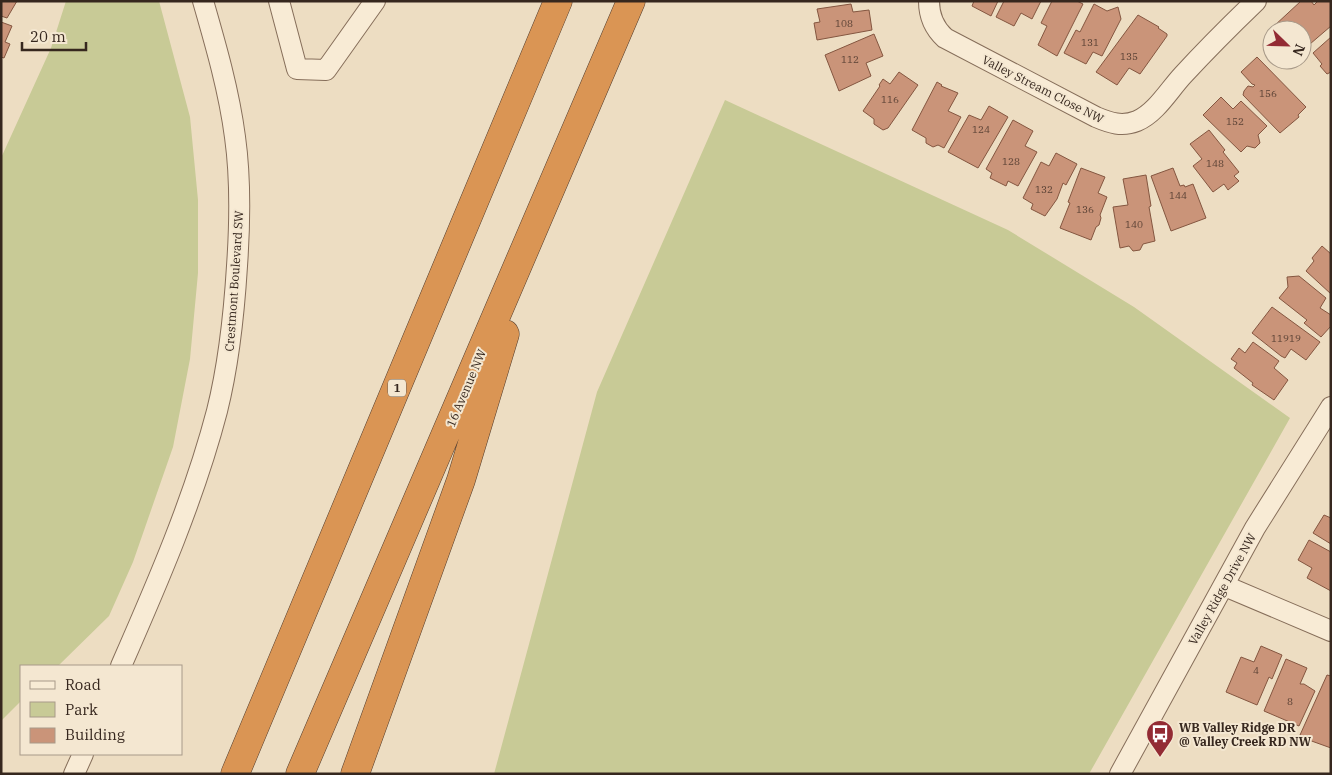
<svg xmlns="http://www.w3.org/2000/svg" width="1332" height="775" viewBox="0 0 1332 775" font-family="'IBM Plex Serif',serif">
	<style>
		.green { fill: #c8ca96 }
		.building { fill: #ca9479; stroke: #845640 }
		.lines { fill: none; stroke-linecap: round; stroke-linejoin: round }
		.minor-casing { stroke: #866e5a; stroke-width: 22 }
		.highway-casing { stroke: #533d2e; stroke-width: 29 }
		.minor { stroke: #f8ebd5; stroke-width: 20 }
		.highway { stroke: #da9554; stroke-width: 28 }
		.labels { text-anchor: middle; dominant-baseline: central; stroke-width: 4; stroke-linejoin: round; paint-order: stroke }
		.number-label { font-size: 10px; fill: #5b4235 }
		.shield { fill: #f4e7d1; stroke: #6f6154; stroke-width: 1 }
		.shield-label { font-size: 11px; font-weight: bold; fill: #36271e }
		.street-label { font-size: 12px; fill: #36271e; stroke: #f4e7d1 }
		.poi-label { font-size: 12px; font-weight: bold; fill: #36271e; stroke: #f4e7d1; text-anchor: start }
	</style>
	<rect width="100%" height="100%" fill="#edddc2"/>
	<!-- green -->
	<path class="green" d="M66,1H159L190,117L198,200V273L190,359L173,447L133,562L109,616L58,666H21V701L1,721V158L51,48Z
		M725,100L1008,230L1134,307L1290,418L1089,774H494L597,392Z"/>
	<!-- building -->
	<path class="building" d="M1,1H17L7,18L1,16Z
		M974,1H998L991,16L972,6Z
		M1004,1H1041L1032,19L1021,13L1014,26L996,17Z
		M1052,1H1077L1083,4L1057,56L1038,45L1047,26L1041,23Z
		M1301,1H1311L1314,5L1318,1H1331V26L1303,50L1302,30H1278L1274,26Z
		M851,4L853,12L869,10L872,30L817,40L814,23L820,22L817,9Z
		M1094,4L1107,11L1118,7L1121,19L1102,56L1093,52L1086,64L1064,53L1076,30L1080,32Z
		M1138,15L1159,27L1158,28L1167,34V36L1140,74L1129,68L1117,85L1096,72Z
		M1,22L12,26L5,42L10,44L4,58L1,57Z
		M874,34L883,56L866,63L871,76L839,91L825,55Z
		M1331,37V72L1327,74L1320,66L1322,64L1313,53Z
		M1257,57L1306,107L1298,115L1299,117L1280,133L1243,95L1244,91L1248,86L1253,87L1255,85L1252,84L1241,72Z
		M899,72L918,85L888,128L883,130L874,124V119L863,111L880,86L879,85L883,79L890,84Z
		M937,82L942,85L941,86L958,93L948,111L961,117L944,148L938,145L933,147L926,143V138L912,130Z
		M1221,97L1233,109L1241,101L1267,126L1258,135L1260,143L1255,148L1247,146L1241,152L1203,115Z
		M989,106L1008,117L978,168L948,152L969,115L981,120Z
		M1013,120L1033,131L1025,146L1037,152L1018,186L1008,181L1006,186L990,178L992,173L986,169Z
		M1209,130L1225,150L1223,152L1239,172L1234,176L1239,181L1228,190L1224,184L1213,192L1193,166L1202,159L1190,144Z
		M1056,153L1077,164L1066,185L1063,183L1057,199L1045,216L1031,209L1033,204L1023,198L1041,162L1049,166Z
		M1081,168L1105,177L1098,193L1107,197L1100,215L1101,218L1099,225L1096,227L1091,240L1060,228L1070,203L1068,202Z
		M1173,168L1180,186L1184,185L1185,187L1193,184L1206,218L1171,231L1151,176Z
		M1146,175L1151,206L1149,207L1155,241L1143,244L1140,250L1133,251L1129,246L1120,248L1113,207L1128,205L1123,179Z
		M1322,246L1331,254V294L1306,271L1314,261L1312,258Z
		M1299,276L1326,298L1320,308L1331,315V326L1321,337L1304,323L1307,320L1279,298L1288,287L1287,277Z
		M1272,307L1320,342L1306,360L1291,349L1285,358L1281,356L1252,333Z
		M1253,342L1279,361L1274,368L1288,380L1274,400L1252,385L1253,383L1234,368L1237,363L1231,359L1239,348L1245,353Z
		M1324,515L1331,518V544L1313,533Z
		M1309,540L1331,552V591L1307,578L1312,568L1298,560Z
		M1261,646L1282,655L1272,679L1269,677L1257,705L1226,692L1241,657L1254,662Z
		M1286,659L1307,668L1300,684H1304L1315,691L1299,726L1264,711Z
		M1327,675L1331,676V748L1306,739L1307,738L1300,735Z"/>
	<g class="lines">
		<defs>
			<path id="minor" d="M279,1L297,69L326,70L375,1
				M929,1C929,16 934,28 945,38L1096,117C1110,123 1122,127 1137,121C1156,113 1169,90 1183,75C1206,50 1231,25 1256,1
				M1225,586L1331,631
				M121,666C157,584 194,499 217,411C229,363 234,315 237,266C240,223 241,180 235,137C229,91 216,46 203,1
				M74,774L83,754
				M1120,774L1255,528L1331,407"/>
			<path id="highway" d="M235,774L558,1
				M300,774L631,1
				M355,774L461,480L505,334"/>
		</defs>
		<!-- minor casing -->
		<use href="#minor" class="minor-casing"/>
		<!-- highway casing -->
		<use href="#highway" class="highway-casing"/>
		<!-- minor -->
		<use href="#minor" class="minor"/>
		<!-- highway -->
		<use href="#highway" class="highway"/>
	</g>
	<!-- icons -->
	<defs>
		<symbol id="bus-pin" viewBox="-11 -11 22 30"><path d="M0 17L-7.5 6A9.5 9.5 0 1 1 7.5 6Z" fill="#932b34" stroke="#f4e7d1"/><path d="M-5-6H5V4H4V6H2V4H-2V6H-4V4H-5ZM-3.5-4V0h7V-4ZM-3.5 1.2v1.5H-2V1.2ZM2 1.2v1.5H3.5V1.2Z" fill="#fff"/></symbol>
	</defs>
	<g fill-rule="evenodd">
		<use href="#bus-pin" x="1144" y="718" width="32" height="43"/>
	</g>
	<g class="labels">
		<!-- number labels -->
		<g class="number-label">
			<text x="844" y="23">108</text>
			<text x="1090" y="42">131</text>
			<text x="1129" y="56">135</text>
			<text x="850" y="59">112</text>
			<text x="1268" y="93">156</text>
			<text x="890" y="99">116</text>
			<text x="1235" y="121">152</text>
			<text x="981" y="129">124</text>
			<text x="1011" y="161">128</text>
			<text x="1215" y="163">148</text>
			<text x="1044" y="189">132</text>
			<text x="1178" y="195">144</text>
			<text x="1085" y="209">136</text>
			<text x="1134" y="224">140</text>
			<text x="1286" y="338">11919</text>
			<text x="1256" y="670">4</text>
			<text x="1290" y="701">8</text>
		</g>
		<!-- shield labels -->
		<rect class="shield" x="388" y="379.5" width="18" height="17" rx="4"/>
		<g class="shield-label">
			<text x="397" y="388">1</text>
		</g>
		<!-- street labels -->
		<g class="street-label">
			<text transform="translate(1043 89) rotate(27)">Valley Stream Close NW</text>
			<text transform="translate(234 281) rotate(-86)">Crestmont Boulevard SW</text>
			<text transform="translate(466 388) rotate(-67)">16 Avenue NW</text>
			<text transform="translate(1222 589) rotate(-61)">Valley Ridge Drive NW</text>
		</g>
		<!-- poi labels -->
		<g class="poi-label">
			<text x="1179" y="727">WB Valley Ridge DR<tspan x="1179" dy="14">@ Valley Creek RD NW</tspan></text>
		</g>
	</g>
	<!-- border -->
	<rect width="1332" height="775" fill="none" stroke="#36271e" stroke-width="5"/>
	<!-- legend -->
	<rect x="20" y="665" width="162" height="90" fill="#f4e7d1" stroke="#a89a89"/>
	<rect x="30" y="681" width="25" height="8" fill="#f8ebd5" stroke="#a89a89"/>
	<text x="65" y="690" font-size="15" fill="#36271e">Road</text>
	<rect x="30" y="702" width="25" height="15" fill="#c8ca96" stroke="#a89a89"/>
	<text x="65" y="715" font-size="15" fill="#36271e">Park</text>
	<rect x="30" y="728" width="25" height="15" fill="#ca9479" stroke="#a89a89"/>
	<text x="65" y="740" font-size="15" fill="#36271e">Building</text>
	<!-- north arrow -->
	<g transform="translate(1287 45) rotate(113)"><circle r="24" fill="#f4e7d1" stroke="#a89a89"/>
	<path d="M0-4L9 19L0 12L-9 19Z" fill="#932b34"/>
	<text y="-8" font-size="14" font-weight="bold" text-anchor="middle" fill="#36271e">N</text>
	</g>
	<!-- scale -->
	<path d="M22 42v8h64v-8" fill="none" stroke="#36271e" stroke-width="2.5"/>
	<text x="30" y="42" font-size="15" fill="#36271e" stroke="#f4e7d1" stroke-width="4" paint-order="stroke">20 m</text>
</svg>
